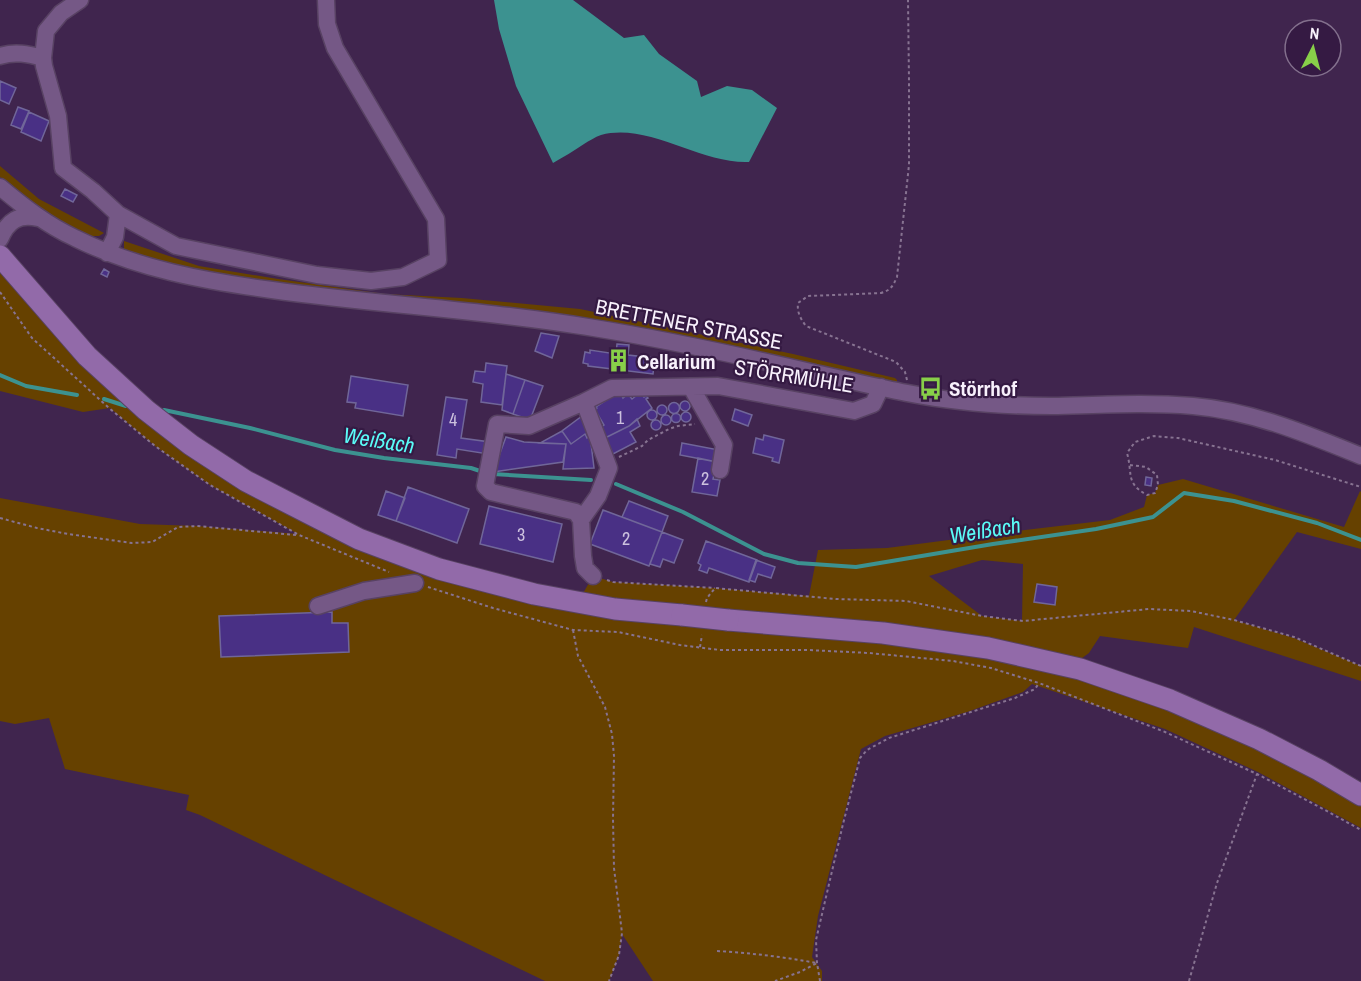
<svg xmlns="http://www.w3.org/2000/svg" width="1361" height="981" viewBox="0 0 1361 981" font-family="'Archivo Narrow',sans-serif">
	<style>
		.green { fill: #664100; fill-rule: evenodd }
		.water { fill: #3c9290 }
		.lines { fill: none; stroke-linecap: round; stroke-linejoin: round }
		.stream { stroke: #3c9290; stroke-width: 4 }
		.building { fill: #493085; stroke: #706699; stroke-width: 1.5 }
		.minor-casing { stroke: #584263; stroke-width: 19 }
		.major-casing { stroke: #584263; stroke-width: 23 }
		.path { stroke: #877391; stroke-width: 2; stroke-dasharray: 3 3; stroke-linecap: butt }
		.minor { stroke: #755886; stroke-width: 16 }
		.major { stroke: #926aa9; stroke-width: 21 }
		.major-bridge-casing { stroke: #584263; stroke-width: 23; stroke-linecap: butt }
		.major-bridge { stroke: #926aa9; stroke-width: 21 }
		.labels { text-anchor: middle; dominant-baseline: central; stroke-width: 4.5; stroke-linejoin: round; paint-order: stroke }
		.number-label { font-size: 18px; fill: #ccc1de }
		.street-label { font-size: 21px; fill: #f8f1fc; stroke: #351a43 }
		.poi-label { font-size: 21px; font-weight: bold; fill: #f8f1fc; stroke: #351a43; text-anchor: start }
		.water-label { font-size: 22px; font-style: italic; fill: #5afcf8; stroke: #351a43 }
	</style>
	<rect width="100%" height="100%" fill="#40254e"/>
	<!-- green -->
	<path class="green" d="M0,166L39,199L104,233L99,236H86L38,208L0,177Z
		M124,241L199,266L278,279L385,294L462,298L580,309L793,354L895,378L897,380V383L397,299L219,275L149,261L129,253L124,249Z
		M0,272L171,439L439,569L582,595L593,576L613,582L715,588L809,596L818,550L887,548L1025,530L1110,520L1144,507L1147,495L1155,493L1158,485L1183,479L1344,527L1360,491L1361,492V549L1297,532L1234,620L1294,638L1361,666V681L1194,627L1188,648L1100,636L1089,653L1078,661L986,655L1119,690L1239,738L1361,804V828L1258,772L1165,729L1032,684L1023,692L967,712L885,736L861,749L818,916L812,957L822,971V981H653L622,934L619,955L609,981H545L200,815L186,810L189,795L65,769L49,718L15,724L0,721V498L140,524L197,526L298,534L210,485L155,446L110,408L83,412L0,391ZM982,560L1023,564L1022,621L982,616L929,576Z"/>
	<!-- water -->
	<path class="water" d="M494,0H573L624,38L644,35L659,54L697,81L701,97L727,86L752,90L777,108L749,162C700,164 648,122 601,135C595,137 589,141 584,144C574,151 563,157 553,163L516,86L499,29Z"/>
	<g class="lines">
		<!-- stream -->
		<path class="stream" d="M0,375L26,386L77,395
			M104,399L126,406
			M164,410L250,428L335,450L384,458L471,468L483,472
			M493,474L591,480
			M616,484L683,512L764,554L798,563L856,567L993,544L1096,529L1153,517L1184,493L1234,501L1317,523L1361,540"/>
	</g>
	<!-- building -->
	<path class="building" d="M0,81L16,88L9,104L0,100Z
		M18,107L29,111L21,129L11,125Z
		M29,112L49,121L41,141L21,132Z
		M65,189L77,195L73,202L61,196Z
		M104,269L109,272L107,277L101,274Z
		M541,333L559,336L552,358L535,351Z
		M617,344L629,345L628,355L655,358L653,374L588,366V364L583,363L585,352L590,353V350L616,354Z
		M486,363L507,366L502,405L481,402L483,384L473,382L475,371L485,372Z
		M506,374L525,380L513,414L502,410Z
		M351,376L408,385L403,416L355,408L356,403L347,402Z
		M525,380L543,386L530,420L513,414Z
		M641,392L644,397L646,396L648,398L646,399L652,408L629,426L605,438L599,428L604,425L595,410L597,408L596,407L611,397L621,394L623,398L628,394L632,399Z
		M446,397L467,400L461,438L490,442L488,454L457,449L456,458L437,455Z
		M680 406a5 5 0 1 1 10 0a5 5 0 1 1-10 0Z
		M668.5 408a5.5 5.5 0 1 1 11 0a5.5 5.5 0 1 1-11 0Z
		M657 410a5 5 0 1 1 10 0a5 5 0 1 1-10 0Z
		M735,409L752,415L748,426L732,420Z
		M647 415a5 5 0 1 1 10 0a5 5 0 1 1-10 0Z
		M681 417a5 5 0 1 1 10 0a5 5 0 1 1-10 0Z
		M671.5 418a4.5 4.5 0 1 1 9 0a4.5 4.5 0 1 1-9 0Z
		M661 420a5 5 0 1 1 10 0a5 5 0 1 1-10 0Z
		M582,416L594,433L587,438L585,434L571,444L562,431Z
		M637,419L640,426L630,432L636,442L613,454L605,438L629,426Z
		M651 425a5 5 0 1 1 10 0a5 5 0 1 1-10 0Z
		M562,431L571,444L585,434L587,438L590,435L594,468L563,469L566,444L540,443Z
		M764,435L784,440L779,463L772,461L773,458L753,453L756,438L763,440Z
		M506,437L524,442L566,444L563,462L493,472Z
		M682,443L719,450L717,462L680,455Z
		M698,458L717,462L713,479L720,480L717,496L692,492Z
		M1146,477L1152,478L1151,486L1145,485Z
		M408,487L469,509L457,543L396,521Z
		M386,491L405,498L396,521L378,515Z
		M629,501L668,516L662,532L622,517Z
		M489,506L562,524L553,562L480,544Z
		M603,510L662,532L649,566L590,544Z
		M662,532L683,540L674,563L663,559L660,567L650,564Z
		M706,541L757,560L749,582L709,568L707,573L699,570L701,565L698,563Z
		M756,560L775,567L771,578L758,574L755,582L749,580Z
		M1037,584L1057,587L1055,605L1034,602Z
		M332,612V623H348L349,652L221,657L219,616Z"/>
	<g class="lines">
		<defs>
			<path id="minor" d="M80,0L61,13L46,31L43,58L44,66L58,116L63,168L93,191L118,214L176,246L317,275L371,281L403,277L438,260L436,219L335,48L327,24L326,0
				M0,56C15,51 28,54 43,58
				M0,187C24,207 47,225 75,238C137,269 205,281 272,290C379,305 487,310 594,328C668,340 742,356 815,373C863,383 911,396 960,401C991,405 1022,406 1052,406C1099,405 1146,402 1193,406C1252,411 1307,434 1361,456
				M0,239C8,220 19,214 38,218
				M107,253L115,237L118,214
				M691,387L724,445L720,470
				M581,520L598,496L609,468L584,402
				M593,576L585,568L583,556L581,520L576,512L491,492L485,486L497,424L529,426L584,402L612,388L718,386L854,411L873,404L881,387
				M318,606L364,591L415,583"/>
			<path id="major" d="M0,256L87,356L146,410L191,445L246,481L318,518L359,539L439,569L534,594L615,609L682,615
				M728,620L883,633L988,648L1080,669L1170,700L1259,739L1319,770L1361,795"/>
		</defs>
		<!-- minor casing -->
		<use href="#minor" class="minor-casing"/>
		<!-- major casing -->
		<use href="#major" class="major-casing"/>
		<!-- path -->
		<path class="path" d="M0,292L32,338L109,408L155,446L210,485L299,535L389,572
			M907,380L905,372L896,362L806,326C800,318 797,312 798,303L808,296L881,293C891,290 893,286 897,277L909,165V81L908,0
			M619,457L642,446L648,440L669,429L678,426L695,424
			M1130,465L1146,467L1157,475L1158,485L1155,493L1147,495C1125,483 1133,474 1127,453L1135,442L1154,436L1178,438L1275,460L1361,487
			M0,518L37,528L68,534L132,543L152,542L178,527L197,526L296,535
			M607,580L613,582L715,588
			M428,587L493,608L573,630L618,632L680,645L720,650H808L869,653L953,661L991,668L1039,683L1165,732L1257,774L1325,810L1361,830
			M706,602L707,598L715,588L836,599L906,601L982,616L1023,621L1149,609L1191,611L1234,620L1294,637L1361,666
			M573,630L578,656L605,707L612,734L614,756L613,819L614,868L622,933L619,955L609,981
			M700,647L702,635
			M717,951C751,953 784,957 817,963L800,972L775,981
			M820,981L817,963L816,940L843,824L860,758L867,750L889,738L1015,698L1035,689L1039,683
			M1189,981L1217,883L1257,774"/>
		<!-- minor -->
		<use href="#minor" class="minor"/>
		<!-- major -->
		<use href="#major" class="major"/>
		<defs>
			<path id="major-bridge" d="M682,615L728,620"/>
		</defs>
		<!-- major-bridge casing -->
		<use href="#major-bridge" class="major-bridge-casing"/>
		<!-- major-bridge -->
		<use href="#major-bridge" class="major-bridge"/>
	</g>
	<!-- icons -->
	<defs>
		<symbol id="building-bare" viewBox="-9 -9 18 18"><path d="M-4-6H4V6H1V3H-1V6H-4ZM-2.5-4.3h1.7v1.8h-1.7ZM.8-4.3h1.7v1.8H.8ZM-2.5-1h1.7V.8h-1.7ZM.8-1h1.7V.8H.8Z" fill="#88cf49" stroke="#351a43" stroke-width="2.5" paint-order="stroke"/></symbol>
		<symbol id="bus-bare" viewBox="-9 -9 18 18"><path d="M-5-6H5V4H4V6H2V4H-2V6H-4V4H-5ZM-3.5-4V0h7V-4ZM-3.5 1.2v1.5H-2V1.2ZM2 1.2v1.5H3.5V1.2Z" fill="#88cf49" stroke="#351a43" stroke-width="2.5" paint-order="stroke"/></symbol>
	</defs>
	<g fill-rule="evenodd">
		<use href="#building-bare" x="602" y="344" width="33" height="33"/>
		<use href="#bus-bare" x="914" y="372" width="33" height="33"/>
	</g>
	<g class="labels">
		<!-- number labels -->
		<g class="number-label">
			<text x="620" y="417">1</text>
			<text x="453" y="419">4</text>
			<text x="705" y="478">2</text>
			<text x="521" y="534">3</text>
			<text x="626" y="538">2</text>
		</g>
		<!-- street labels -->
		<g class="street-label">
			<text transform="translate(689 324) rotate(11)">BRETTENER STRASSE</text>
			<text transform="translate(794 376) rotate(9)">STÖRRMÜHLE</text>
		</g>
		<!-- poi labels -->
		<g class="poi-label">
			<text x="637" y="361">Cellarium</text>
			<text x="949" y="388">Störrhof</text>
		</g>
		<!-- water labels -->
		<g class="water-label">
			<text transform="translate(379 440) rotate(9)">Weißach</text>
			<text transform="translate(985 530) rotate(-9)">Weißach</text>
		</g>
	</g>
	<!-- north arrow -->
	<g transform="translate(1313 48) rotate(6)"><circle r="28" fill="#351a43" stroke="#83708d" stroke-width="1.5"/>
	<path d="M0-4.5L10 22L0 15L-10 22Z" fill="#88cf49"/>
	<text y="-9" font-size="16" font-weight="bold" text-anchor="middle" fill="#f8f1fc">N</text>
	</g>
</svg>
